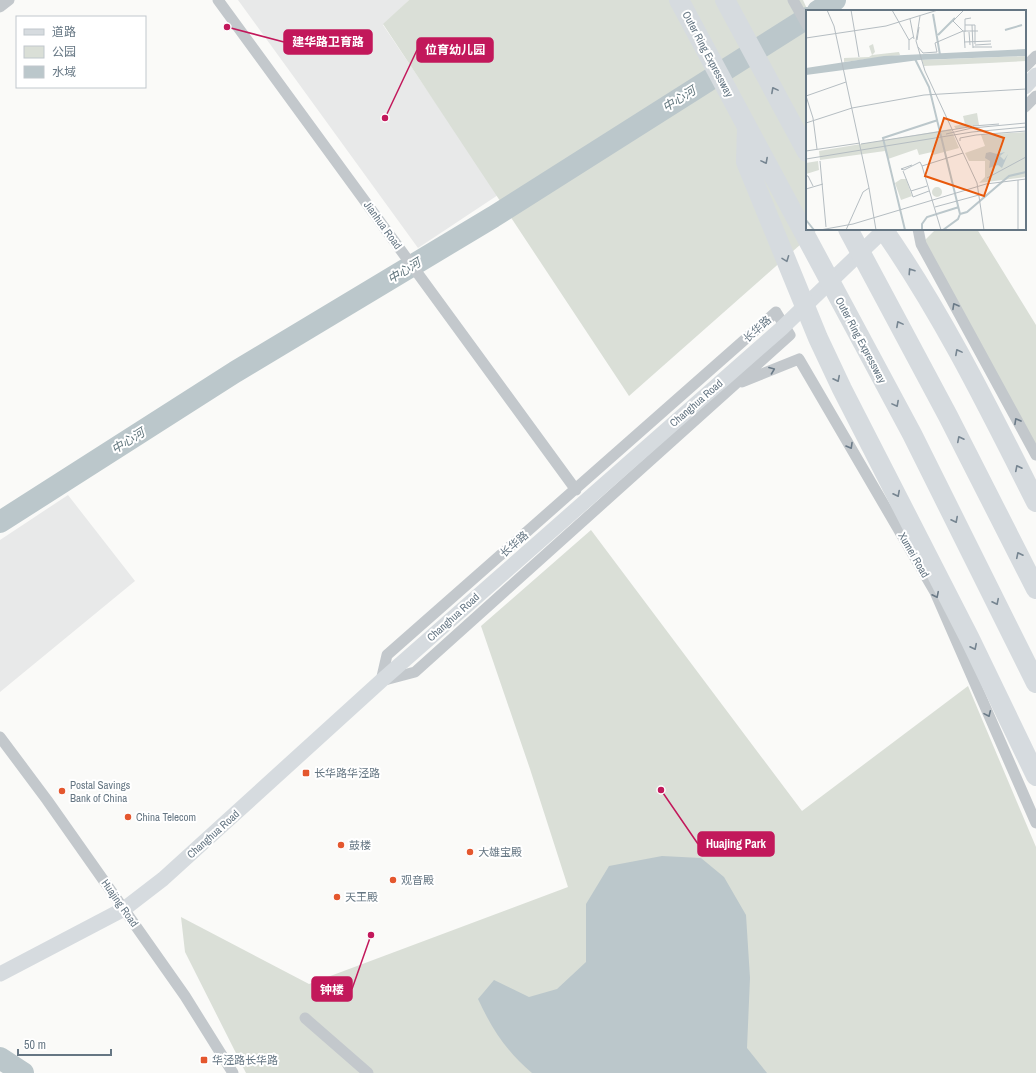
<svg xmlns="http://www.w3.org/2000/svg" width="1036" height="1073" viewBox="0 0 1036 1073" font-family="'Archivo Narrow','Noto Sans SC',sans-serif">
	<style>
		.built { fill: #e8e9e9 }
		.green { fill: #dadfd7 }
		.water { fill: #bbc7cb }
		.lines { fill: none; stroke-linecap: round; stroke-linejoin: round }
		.river { stroke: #bbc7cb; stroke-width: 22 }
		.street { stroke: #c3c8cc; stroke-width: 11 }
		.secondary { stroke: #d6dbdf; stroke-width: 15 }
		.highway { stroke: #d6dbdf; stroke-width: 20 }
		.oneway { stroke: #768591 }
		.oneway2 { stroke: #6a7a87 }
		.poi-dot { fill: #e4572e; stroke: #fff; stroke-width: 1.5 }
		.labels { text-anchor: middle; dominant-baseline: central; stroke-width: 4; stroke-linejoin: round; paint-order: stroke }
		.street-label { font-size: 11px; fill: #657683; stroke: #fff }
		.poi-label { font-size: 11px; fill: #657683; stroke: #fff; text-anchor: start }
		.water-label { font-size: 12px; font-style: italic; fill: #60757c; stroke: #fff }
		.inset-river { fill: none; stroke: #bbc7cb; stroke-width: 2 }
		.inset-road { fill: none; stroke: #b5bdc2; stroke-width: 1 }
		.view { fill: #e8590c; fill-opacity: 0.15; stroke: #e8590c; stroke-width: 2 }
		.inset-edge { fill: none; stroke: #657683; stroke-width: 2 }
		.leader { fill: none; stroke: #c2185b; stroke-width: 1.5 }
		.callout-dot { fill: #c2185b; stroke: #fff; stroke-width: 1.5 }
		.callout { fill: #c2185b; stroke: #c2185b; stroke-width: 1.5 }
		.callout-label { font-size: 12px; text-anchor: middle; font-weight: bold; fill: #fff }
	</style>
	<rect width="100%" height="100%" fill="#fafaf8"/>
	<!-- built -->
	<path class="built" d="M238,0H409L383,25L498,195L418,248Z
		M68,495L135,581L0,692V540Z"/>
	<!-- green -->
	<path class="green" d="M409,0H803L808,11H807V229H818L629,396L383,24Z
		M936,229H977L1036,325V455L921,244Z
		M591,530L802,811L968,686L1036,847V1073H246L185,952L181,917L309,984L568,887L530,769L481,626Z"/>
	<!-- water -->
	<path class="water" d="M662,856L701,858L724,877L746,915L750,978L747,1048L767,1073H532C506,1051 492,1029 478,999L494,980L529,997L557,989L586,962V904L609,866Z"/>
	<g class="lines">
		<!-- river -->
		<path class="river" d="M818,11L835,0
			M0,522L235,372L493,217L807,18
			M0,1058L23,1073"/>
		<!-- street -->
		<path class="street" d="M218,0L576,490
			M793,0L807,25
			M0,7L9,0
			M1025,67L1036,56
			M1025,107L1036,96
			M918,229L921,244L1036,455
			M776,312L790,335L415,672L381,681L387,655Z
			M742,382L799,359L935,592L1036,823
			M0,737L47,800L185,996L233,1073
			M305,1018L368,1073"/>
		<!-- secondary -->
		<path class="secondary" d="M1025,87L1036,75
			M0,974L124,909L163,879L381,681L782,328L885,229"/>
		<!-- highway -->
		<path class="highway" d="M679,0L912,434L1036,683
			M725,0L807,152
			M747,127L746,162L818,338L842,389L970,639L1036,776
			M848,229L948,416L1036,589
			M883,229C943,315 989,409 1036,502"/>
	</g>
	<!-- one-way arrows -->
	<defs><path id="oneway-chevron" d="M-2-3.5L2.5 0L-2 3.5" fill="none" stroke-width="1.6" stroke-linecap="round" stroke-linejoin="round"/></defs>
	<g class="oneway">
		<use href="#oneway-chevron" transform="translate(774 90) rotate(-118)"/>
		<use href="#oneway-chevron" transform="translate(765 161) rotate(62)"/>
		<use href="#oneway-chevron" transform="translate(786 259) rotate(69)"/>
		<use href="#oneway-chevron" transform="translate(911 271) rotate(-123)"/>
		<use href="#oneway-chevron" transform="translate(899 324) rotate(-118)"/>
		<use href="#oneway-chevron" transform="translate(958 352) rotate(-118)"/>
		<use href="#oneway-chevron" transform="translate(837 379) rotate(64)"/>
		<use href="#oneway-chevron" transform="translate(896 404) rotate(62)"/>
		<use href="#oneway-chevron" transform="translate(960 439) rotate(-117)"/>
		<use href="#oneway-chevron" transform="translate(1018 468) rotate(-117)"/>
		<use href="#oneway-chevron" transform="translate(897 494) rotate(63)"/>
		<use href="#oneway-chevron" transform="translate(955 520) rotate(63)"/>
		<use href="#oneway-chevron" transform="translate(1019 555) rotate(-116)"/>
		<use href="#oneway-chevron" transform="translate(996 602) rotate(64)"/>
		<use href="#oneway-chevron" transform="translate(974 647) rotate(64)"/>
	</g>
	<g class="oneway2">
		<use href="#oneway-chevron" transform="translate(955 306) rotate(-119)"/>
		<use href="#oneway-chevron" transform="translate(772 370) rotate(-21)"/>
		<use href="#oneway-chevron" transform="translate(1017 421) rotate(-119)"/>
		<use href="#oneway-chevron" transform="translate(850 446) rotate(60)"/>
		<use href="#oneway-chevron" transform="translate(936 595) rotate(64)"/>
		<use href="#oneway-chevron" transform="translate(988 714) rotate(66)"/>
	</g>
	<!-- markers -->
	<g class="poi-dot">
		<rect x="302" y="769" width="8" height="8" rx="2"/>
		<circle cx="62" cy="791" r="4"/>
		<circle cx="128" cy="817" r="4"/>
		<circle cx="341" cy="845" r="4"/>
		<circle cx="470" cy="852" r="4"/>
		<circle cx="393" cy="880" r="4"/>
		<circle cx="337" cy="897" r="4"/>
		<rect x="200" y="1056" width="8" height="8" rx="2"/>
	</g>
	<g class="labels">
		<!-- street labels -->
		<g class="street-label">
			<text transform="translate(708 54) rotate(62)">Outer Ring Expressway</text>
			<text transform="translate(383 225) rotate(54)">Jianhua Road</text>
			<text transform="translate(757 329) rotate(-42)">长华路</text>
			<text transform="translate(861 340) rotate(62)">Outer Ring Expressway</text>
			<text transform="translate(696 403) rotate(-41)">Changhua Road</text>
			<text transform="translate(514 544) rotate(-41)">长华路</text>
			<text transform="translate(914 555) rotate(60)">Xumei Road</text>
			<text transform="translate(453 617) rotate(-42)">Changhua Road</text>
			<text transform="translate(213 834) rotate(-42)">Changhua Road</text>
			<text transform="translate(120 903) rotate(55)">Huajing Road</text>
		</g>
		<!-- poi labels -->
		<g class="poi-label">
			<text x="314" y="773">长华路华泾路</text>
			<text x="70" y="785">Postal Savings<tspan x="70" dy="13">Bank of China</tspan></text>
			<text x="136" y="817">China Telecom</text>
			<text x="349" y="845">鼓楼</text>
			<text x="478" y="852">大雄宝殿</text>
			<text x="401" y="880">观音殿</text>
			<text x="345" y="897">天王殿</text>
			<text x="212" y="1060">华泾路长华路</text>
		</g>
		<!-- water labels -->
		<g class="water-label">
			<text transform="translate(679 99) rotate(-32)">中心河</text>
			<text transform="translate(404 271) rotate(-31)">中心河</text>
			<text transform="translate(128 441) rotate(-32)">中心河</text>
		</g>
	</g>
	<!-- overview -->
	<g transform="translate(806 10)">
		<rect width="220" height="220" fill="#fafaf8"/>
		<path d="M67,34L69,42L66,45L93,42L94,45L38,52V48L63,47L66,45L63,36ZM220,46V51L183,53L118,56L116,50ZM171,103L173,115L150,119L148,116L159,114L157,106ZM145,119L153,138L127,145L126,142L113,145L111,139L82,149L79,141L14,150L13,141ZM220,122V167L173,173L179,167V151H163L159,143L179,136L175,125ZM12,151L13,160L0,164V153ZM95,169H100L106,186L95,190L89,173ZM126 182a5 5 0 1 1 10 0a5 5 0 1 1-10 0Z" fill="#dadfd7"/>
		<path d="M220,39V46L113,50L0,65V58L78,46ZM184,142L191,144L199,142L194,146L198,150L202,144L196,158L192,155L183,158L184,151L179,148L180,143Z" fill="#bbc7cb"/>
		<path class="inset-river" d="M127,4L134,45M199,20L216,15M132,25L149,8M109,49L123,77L154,204M154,204L161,202L203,166L220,162M0,210L8,220M99,220L77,128L132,110M116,220V214L121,207L153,197M137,220L152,209L154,204"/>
		<path class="inset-road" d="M21,0L28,16L63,178L57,182L40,220M45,0L53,47M86,0L103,30M114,6L110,31L119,61L171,173L178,220M104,9L108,29M147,11L157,21H172M147,11L158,0M159,15H169V34M166,15L167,38M158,21L159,38M159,22V9L165,8M163,22L164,35M0,28L80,16L132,0M111,30L113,17M158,32L185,31M169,35L185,34M112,37L117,43L131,42L129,33L157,21M167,37H186M103,40V30L107,27M0,86L7,108L11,139M0,86L40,72M0,113L46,98L118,85L220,79M167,116L193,114M140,124L166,118L220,113M154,131V128L170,125L220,121M55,134L163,117M0,141L54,133M0,149L166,122L220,117M14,151L20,217M106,155L95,159L98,160L114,152L116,156M97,161L105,181L121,176M0,166H2L7,176M181,168L220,147M63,178L70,220M0,179L17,174M105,181L107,187L123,181M129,197L173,185M14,220L47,214L180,174L220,169M135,220L116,156L157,143M212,220V170"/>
		<path class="view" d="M138,108L198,128L178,186L119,166Z"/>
		<rect width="220" height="220" class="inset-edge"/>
	</g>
	<!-- callouts -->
	<path class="leader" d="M227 27L284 42M385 118L417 50M661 790L698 844M371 935L352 989"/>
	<g class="callout-dot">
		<circle cx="227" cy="27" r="4"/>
		<circle cx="385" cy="118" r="4"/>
		<circle cx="661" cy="790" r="4"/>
		<circle cx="371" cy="935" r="4"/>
	</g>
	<g class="callout">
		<rect x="284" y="30" width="88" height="24" rx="4"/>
		<rect x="417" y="38" width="76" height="24" rx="4"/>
		<rect x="698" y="832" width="76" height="24" rx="4"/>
		<rect x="312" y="977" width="40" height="24" rx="4"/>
	</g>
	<g class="callout-label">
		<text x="328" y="46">建华路卫育路</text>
		<text x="455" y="54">位育幼儿园</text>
		<text x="736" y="848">Huajing Park</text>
		<text x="332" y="994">钟楼</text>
	</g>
	<!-- legend -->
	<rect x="16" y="16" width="130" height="72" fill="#ffffff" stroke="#c1c8cd"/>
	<rect x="24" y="29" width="20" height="6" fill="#d6dbdf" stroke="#c1c8cd"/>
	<text x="52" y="36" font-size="12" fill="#657683">道路</text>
	<rect x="24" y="46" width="20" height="12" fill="#dadfd7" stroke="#c1c8cd"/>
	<text x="52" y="56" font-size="12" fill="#657683">公园</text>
	<rect x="24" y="66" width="20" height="12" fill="#bbc7cb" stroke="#c1c8cd"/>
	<text x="52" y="76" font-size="12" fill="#657683">水域</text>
	<!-- scale -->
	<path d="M18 1049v6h93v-6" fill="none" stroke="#657683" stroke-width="2"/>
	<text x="24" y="1049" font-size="12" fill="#657683" stroke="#ffffff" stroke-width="3" paint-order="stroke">50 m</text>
</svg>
